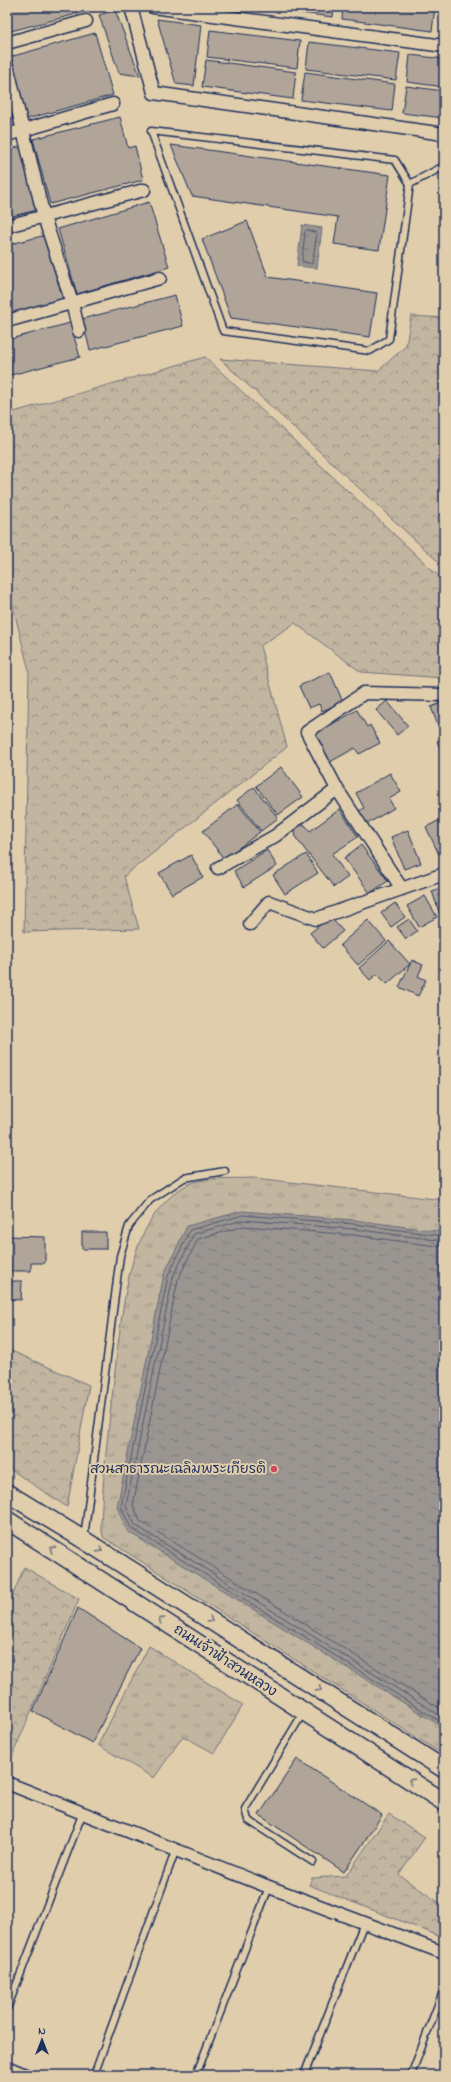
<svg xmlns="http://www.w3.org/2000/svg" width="451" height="2082" viewBox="0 0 451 2082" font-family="'Indie Flower','Playpen Sans Thai',sans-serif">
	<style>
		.grass { fill: url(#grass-tufts); stroke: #6f727f }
		.forest { fill: url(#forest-crowns); stroke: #6f727f }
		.water { fill: url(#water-ripples); stroke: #676c7c }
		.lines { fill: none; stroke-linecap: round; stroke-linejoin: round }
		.shore { stroke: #4e5872; stroke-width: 1 }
		.building { fill: #b0a598; stroke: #1b2f5e }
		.service-casing { stroke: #1b2f5e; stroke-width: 9 }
		.minor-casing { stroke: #1b2f5e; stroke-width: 15 }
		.secondary-casing { stroke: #1b2f5e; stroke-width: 20 }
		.service { stroke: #e0cdab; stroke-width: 6 }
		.minor { stroke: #e0cdab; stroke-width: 12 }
		.secondary { stroke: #e0cdab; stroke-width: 17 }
		.oneway { stroke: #747681 }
		.poi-dot { fill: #d1495b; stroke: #e0cdab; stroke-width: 1.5 }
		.labels { text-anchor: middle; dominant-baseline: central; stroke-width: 4; stroke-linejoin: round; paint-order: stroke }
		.poi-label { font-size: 14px; fill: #1b2f5e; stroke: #e0cdab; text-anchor: end }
		.street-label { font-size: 14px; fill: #1b2f5e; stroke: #e0cdab }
	</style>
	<defs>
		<pattern id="grass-tufts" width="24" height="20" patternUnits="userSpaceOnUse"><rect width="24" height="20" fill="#c3b6a0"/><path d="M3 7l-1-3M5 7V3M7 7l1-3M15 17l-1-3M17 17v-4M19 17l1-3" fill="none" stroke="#9e9486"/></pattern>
		<pattern id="forest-crowns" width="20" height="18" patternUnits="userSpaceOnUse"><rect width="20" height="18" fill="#c3b6a0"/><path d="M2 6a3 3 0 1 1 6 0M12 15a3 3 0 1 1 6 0" fill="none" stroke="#9e9486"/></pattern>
		<pattern id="water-ripples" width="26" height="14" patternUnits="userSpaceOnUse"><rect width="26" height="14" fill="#9a9590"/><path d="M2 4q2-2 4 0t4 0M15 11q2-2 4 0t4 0" fill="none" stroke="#7d7a79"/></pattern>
	</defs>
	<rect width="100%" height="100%" fill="#e0cdab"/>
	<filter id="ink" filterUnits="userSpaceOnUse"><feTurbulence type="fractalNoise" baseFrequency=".025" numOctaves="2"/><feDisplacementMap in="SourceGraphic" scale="8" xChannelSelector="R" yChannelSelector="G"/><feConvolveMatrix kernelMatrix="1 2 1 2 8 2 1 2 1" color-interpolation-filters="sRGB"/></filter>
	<g filter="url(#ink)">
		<!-- grass -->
		<path class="grass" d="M255,1178L444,1200V1755L103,1537L101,1525C103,1470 110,1416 116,1362C120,1329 125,1280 137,1249C146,1224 161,1201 183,1187C200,1176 235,1179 255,1178Z
			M149,1646L243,1705L214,1753L183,1736L154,1778L98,1745Z"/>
		<!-- forest -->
		<path class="forest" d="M411,316L444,318V567L220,359L378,371L406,346Z
			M205,357L444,581V678L361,672L295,623L260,646L287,747L124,876L139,929L24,932L29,671L7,582V414Z
			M7,1349L89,1385L67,1507L7,1467L8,1406Z
			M24,1567L79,1599L7,1768V1610Z
			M389,1814L425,1837L399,1875L444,1906V1938L309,1885L312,1878L346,1876Z"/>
		<!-- water -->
		<path class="water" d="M302,225L322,228L317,268L297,266Z
			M242,1211L354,1220L444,1232V1728L127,1531L117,1507L164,1274L187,1226Z"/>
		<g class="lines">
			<!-- shore -->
			<path class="shore" d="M307,230L317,233L312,264L302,261L305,232Z
				M444,1236L354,1224L243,1215L190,1230L168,1276L121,1507L131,1528L444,1724
				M444,1241L353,1229L243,1220L194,1234L173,1277L126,1506L135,1525L444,1718
				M444,1247L353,1235L244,1226L198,1239L178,1279L133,1505L140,1521L444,1711"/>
		</g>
		<!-- building -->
		<path class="building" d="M7,7H87L88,11L7,32Z
			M252,7H334L333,17Z
			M343,7H435L432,31L342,19Z
			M115,10L140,76L119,73L99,15Z
			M157,19L201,25L194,86L176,84Z
			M210,30L300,41L297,68L207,57Z
			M95,33L113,95L27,119L10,57Z
			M309,42L400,53L396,80L306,69Z
			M410,55L444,59V87L407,82Z
			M206,60L296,72L293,99L202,87Z
			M305,72L395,84L392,111L301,100Z
			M7,86L17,127L7,130Z
			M406,86L444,91V118L402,113Z
			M120,117L128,148L135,146L143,180L50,204L33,139Z
			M171,145L390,175L379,250L334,244L338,217L192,196Z
			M22,146L38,210L7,217V150Z
			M149,202L169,267L77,294L58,229Z
			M247,221L268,277L377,293L370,337L231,318L202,239Z
			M46,235L63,300L7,314V245Z
			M175,295L183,326L90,350L82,319Z
			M70,323L80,357L7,376V340Z
			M330,672L343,702L322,711L319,704L309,708L299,686Z
			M387,701L408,726L397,735L376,710Z
			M444,702V750L441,751L437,741L443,739L431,707Z
			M357,710L367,727L370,725L380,743L359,754L355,748L330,762L315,734Z
			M281,767L303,797L278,815L256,786Z
			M390,773L401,792L389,799L394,808L365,825L357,812L364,808L356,793Z
			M254,787L278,818L261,831L237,800Z
			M238,804L260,832L224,859L203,831Z
			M340,809L358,837L332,854L348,877L334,887L296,838L294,825H305L310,831Z
			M444,818V865L426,827Z
			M408,830L421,863L404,869L391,837Z
			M361,845L388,881L370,893L344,858Z
			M267,850L277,866L244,887L234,871Z
			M306,854L318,873L285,894L273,875Z
			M191,855L203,877L172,894L159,873Z
			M444,887V917L441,918L432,891Z
			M425,896L437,917L419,927L407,906Z
			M395,903L405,917L391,927L381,913Z
			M330,917L343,931L323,948L310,933Z
			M409,919L417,931L406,939L397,927Z
			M368,920L386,941L358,965L340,945Z
			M389,941L410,964L387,984L377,974L370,980L359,968Z
			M412,960L423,965L418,976L426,980L418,996L399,987Z
			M82,1232H106V1249H82Z
			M7,1236L45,1237V1263H31V1271H9L8,1283Z
			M12,1281H22L21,1300L7,1299V1291H11Z
			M78,1608L140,1648L92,1743L33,1711Z
			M297,1759L382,1815L344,1872L259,1815Z"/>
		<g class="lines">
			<defs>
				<path id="service" d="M151,131L395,160L410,184L389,339L370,351L223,331Z
					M410,184L444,166
					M84,1538L120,1256L129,1226L150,1200L184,1178L225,1171
					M303,1713L245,1809L248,1820L313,1862
					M7,2009L83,1812
					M7,2064L33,2075
					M94,2075L176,1849
					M196,2075L269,1887
					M304,2075L364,1923
					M411,2075L444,1989"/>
				<path id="minor" d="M131,7L154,93L444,134
					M153,7L444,46
					M7,43L86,21
					M7,65L44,217L72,303L79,331
					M7,135L113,104
					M7,226L144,190
					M7,321L160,278
					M218,868L275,836L337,789
					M402,889L337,789L307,732L364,693L444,695
					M250,924L269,902L316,919L444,874
					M7,1783L269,1887L444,1953"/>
				<path id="secondary" d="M7,1493L84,1540L444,1769
					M7,1520L444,1802"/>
			</defs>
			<!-- service casing -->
			<use href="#service" class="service-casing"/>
			<!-- minor casing -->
			<use href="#minor" class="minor-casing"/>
			<!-- secondary casing -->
			<use href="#secondary" class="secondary-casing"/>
			<!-- service -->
			<use href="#service" class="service"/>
			<!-- minor -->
			<use href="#minor" class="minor"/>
			<!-- secondary -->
			<use href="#secondary" class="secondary"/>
		</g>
		<!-- one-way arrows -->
		<defs><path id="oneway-chevron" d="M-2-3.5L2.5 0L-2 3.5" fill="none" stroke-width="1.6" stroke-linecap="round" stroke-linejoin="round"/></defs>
		<g class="oneway">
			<use href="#oneway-chevron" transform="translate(52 1549) rotate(-147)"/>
			<use href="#oneway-chevron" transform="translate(100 1550) rotate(32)"/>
			<use href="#oneway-chevron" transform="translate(161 1620) rotate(-147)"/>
			<use href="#oneway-chevron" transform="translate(210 1620) rotate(32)"/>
			<use href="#oneway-chevron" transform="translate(319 1689) rotate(32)"/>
			<use href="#oneway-chevron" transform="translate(411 1781) rotate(-147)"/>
		</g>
	</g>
	<!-- markers -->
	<circle class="poi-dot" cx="274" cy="1469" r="4"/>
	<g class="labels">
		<!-- poi labels -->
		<g class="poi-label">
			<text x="266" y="1469">สวนสาธารณะเฉลิมพระเกียรติ</text>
		</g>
		<!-- street labels -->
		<g class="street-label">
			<text transform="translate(225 1661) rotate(33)">ถนนเจ้าฟ้าสวนหลวง</text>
		</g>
	</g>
	<!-- margin -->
	<rect width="451" height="2082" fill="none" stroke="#e0cdab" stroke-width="24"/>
	<rect x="12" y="12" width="427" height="2058" fill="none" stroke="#1b2f5e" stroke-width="1.5" filter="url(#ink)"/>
	<!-- north arrow -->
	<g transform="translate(42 2040)" stroke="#e0cdab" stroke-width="3" paint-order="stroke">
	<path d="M0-3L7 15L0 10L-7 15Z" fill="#1b2f5e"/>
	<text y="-6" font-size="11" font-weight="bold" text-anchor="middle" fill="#1b2f5e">N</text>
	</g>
</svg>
